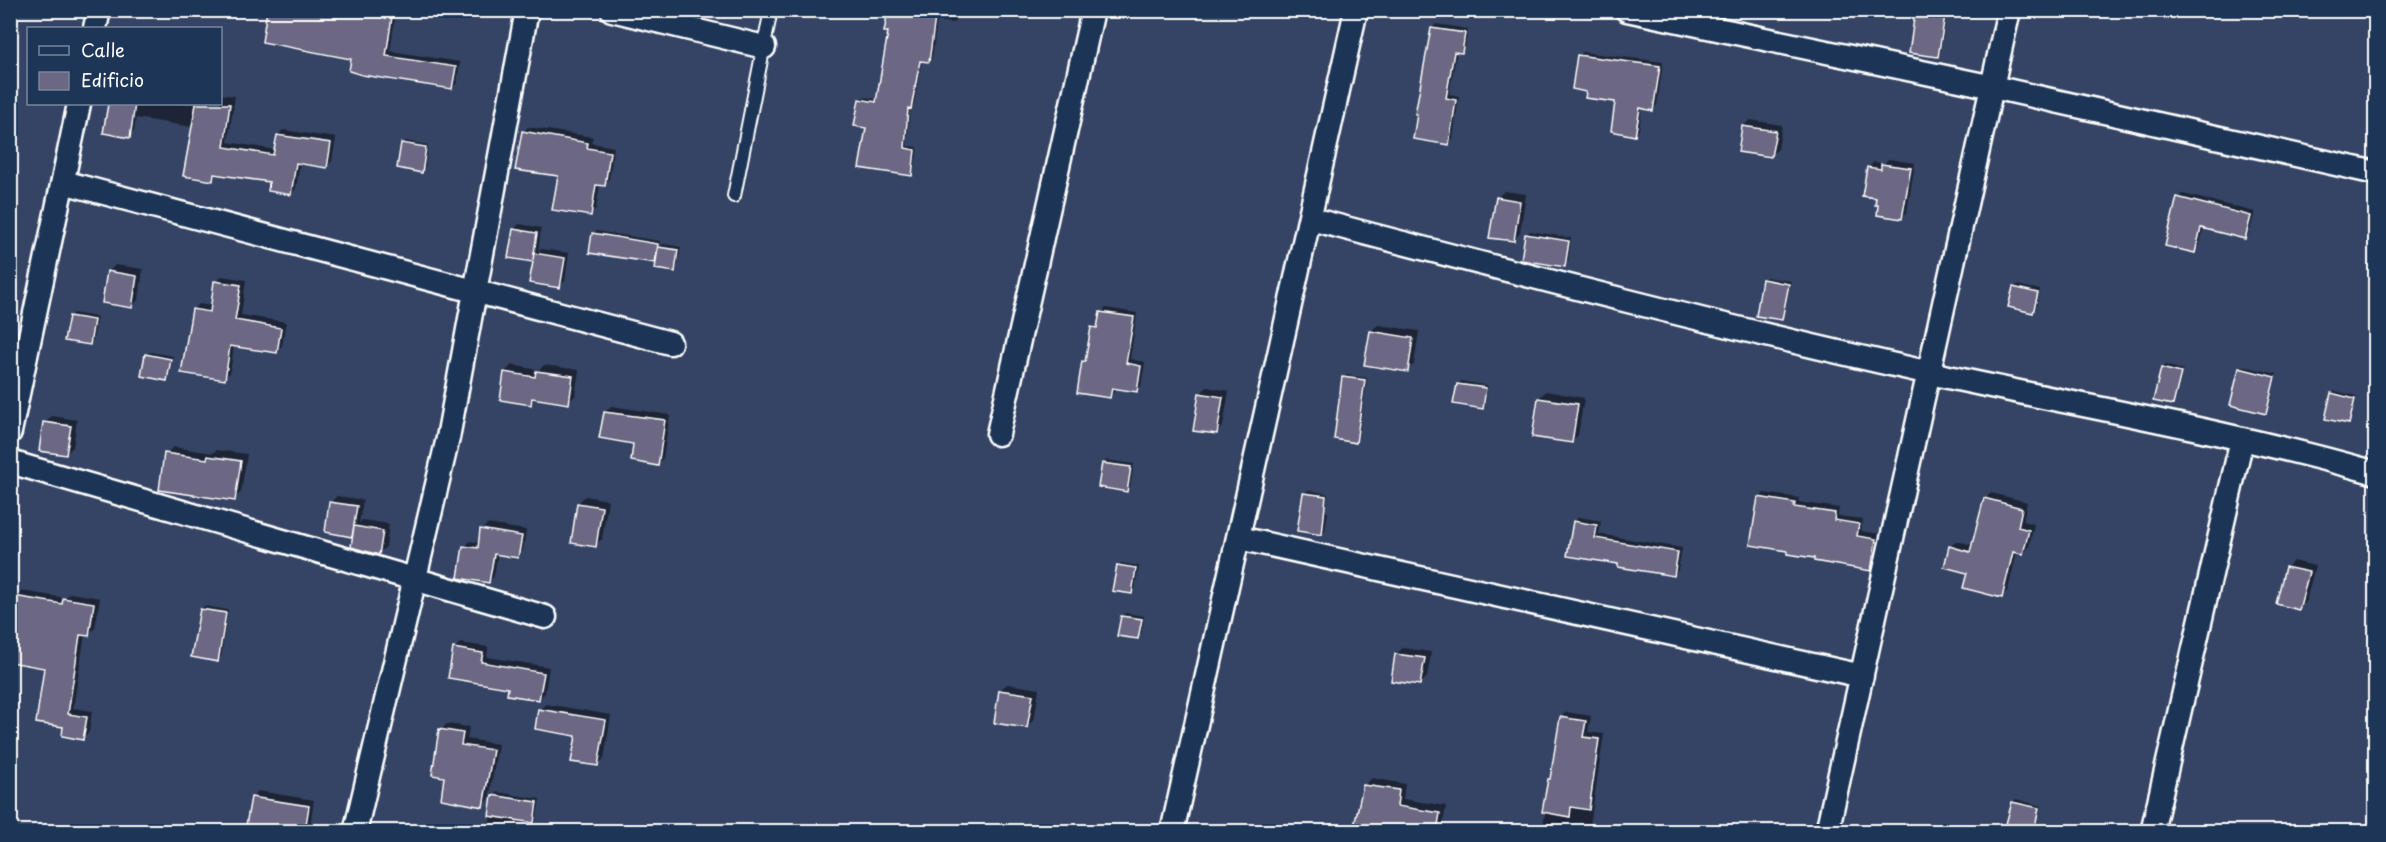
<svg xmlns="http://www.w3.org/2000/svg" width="2386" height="842" viewBox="0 0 2386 842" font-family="'Playpen Sans',sans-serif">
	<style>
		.shadow { fill: #0007 }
		.building { fill: #6c6784; stroke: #fff; stroke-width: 1.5 }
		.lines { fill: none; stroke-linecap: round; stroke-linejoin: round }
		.lane-casing { stroke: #fff; stroke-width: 16 }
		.street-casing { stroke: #fff; stroke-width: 27 }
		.lane { stroke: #1d3557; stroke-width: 12 }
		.street { stroke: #1d3557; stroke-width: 22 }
	</style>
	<rect width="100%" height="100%" fill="#354464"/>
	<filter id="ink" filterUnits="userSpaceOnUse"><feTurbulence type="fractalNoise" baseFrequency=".0167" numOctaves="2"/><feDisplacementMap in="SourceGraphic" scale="12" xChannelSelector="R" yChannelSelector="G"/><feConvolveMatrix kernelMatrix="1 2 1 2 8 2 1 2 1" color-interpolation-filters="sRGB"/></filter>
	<g filter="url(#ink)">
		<!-- shadow -->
		<path class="shadow" d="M262,10H382L396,13L390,51L460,62L457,83L452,88Z
			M889,10H958L956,20L953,23L937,21L932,58L929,61L922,60L914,104L910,107L907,146L918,147L914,171L911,174L868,127L860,100L863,97L878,99L889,31Z
			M1918,10L1947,14L1940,53L1937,56L1916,12Z
			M1436,24L1468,29L1465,47L1461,51H1457L1449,94L1459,96L1453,139L1448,143L1432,28Z
			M1583,52L1663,62L1657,105L1653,109L1642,107L1639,130L1635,134L1617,101L1588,90L1579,56Z
			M220,94L235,96L228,142L276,150L278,135L283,130L336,138L332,161L327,167L300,163L296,188L291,194L271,181L217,174L212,179L192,127L136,118L134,131L129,136L104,132L109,104H220Z
			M10,101L13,102L10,118Z
			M1750,120L1782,125L1778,149L1771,155L1743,126Z
			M528,127L593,137L591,143L614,147L609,179L604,184H600L596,209L590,214L523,132Z
			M405,141L428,145L425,168L422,171L402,144Z
			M1888,159L1915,163L1907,212L1902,218L1878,197L1868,167L1874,162L1884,164Z
			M1504,191L1526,194L1520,233L1514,240L1497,198Z
			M2183,194L2255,212L2249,233L2245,238L2204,227L2199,247L2194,252L2179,198Z
			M519,224L541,228L538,252L541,249L569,253L565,281L560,286L534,261L514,230Z
			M596,231L660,241V248L663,244L681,247L677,267L674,270L658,258L655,262L593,234Z
			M1530,231L1571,238L1568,262L1565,265L1527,235Z
			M115,265L143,269L139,299L132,306L108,272Z
			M222,276L246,280L241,315L286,322L282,346L276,351L234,345L230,373L224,378L193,310L199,304L212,306L216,282Z
			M1766,277L1791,281L1784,315L1781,318L1763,280Z
			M2017,285L2040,290L2036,308L2033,311L2014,288Z
			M1106,308L1137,313L1130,359L1145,362L1141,386L1136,390L1115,387L1114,392L1110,396L1083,362L1087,358L1093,328L1100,324L1101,313Z
			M73,313L97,317L93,340L90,343L70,316Z
			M1378,325L1419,331L1414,364L1407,371L1371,331Z
			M150,352L173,356L169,376L166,379L147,355Z
			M512,365L539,370L544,365L579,370L575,396L568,402L537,397L530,404L505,372Z
			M2165,365L2183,370L2175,401L2172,404L2162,368Z
			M2244,366L2277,374L2268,409L2265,412L2241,369Z
			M1347,375L1367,378L1358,439L1355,442L1343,378Z
			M1461,381L1488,386L1485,404L1482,407L1458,384Z
			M1207,387L1229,391L1223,426L1217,433L1200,394Z
			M1546,391L1584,398L1578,435L1571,442L1539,398Z
			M2335,391L2357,396L2351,419L2348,422L2332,394Z
			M611,406L670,415L663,458L657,464L605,412Z
			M52,416L77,420L73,447L66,454L45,423Z
			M173,447L213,453L216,450L247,454L241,492L234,499L166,454Z
			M1106,460L1134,464L1130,487L1127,490L1103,463Z
			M1308,490L1328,494L1325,511L1328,512L1325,531L1322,534L1305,493Z
			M1764,493L1799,498L1798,502L1839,508L1838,516L1863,519L1861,531L1880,534L1875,564L1870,569L1789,550L1759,498Z
			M1991,493L2027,502L2023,521L2034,524L2029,547L2023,553L2017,552L2008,590L2002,596L1969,572L1950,547L1956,541L1974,545L1985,499Z
			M337,496L363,500L359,523L362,520L389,524L386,547L379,553L355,532L352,535L331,502Z
			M585,496L608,500L602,539L595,545L578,503Z
			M1579,517L1601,521L1599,534L1682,548L1678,570L1674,575L1620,563L1574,522Z
			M487,524L526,530L523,550L518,556L498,553L494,576L489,582L465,547L470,541L480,543L482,530Z
			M2293,561L2315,566L2306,601L2299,608L2287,567Z
			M1121,563L1139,566L1135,589L1132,592L1118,566Z
			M22,591L65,598L70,593L100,598L95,628L89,634H85L73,708L92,711L89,732L83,738L65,726L46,667L17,624L16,597Z
			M204,606L228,610L221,657L218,660L201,609Z
			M1125,613L1144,616L1141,634L1138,637L1122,616Z
			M460,643L488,647L487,657L549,667L545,693L539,699L510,687L454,649Z
			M1403,648L1431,652L1427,677L1420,684L1396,654Z
			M1007,684L1039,689L1034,720L1027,726L1000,690Z
			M546,704L611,715L604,759L598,764L577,735L540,710Z
			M1566,712L1591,716L1588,732L1604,734L1589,832H1542L1561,717Z
			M447,724L469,727L467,739L498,744L489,799L483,805L446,776L441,730Z
			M1372,778L1405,784L1403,799L1446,806L1443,824L1439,832H1355L1365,785Z
			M258,791L314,800L310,826L305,832L279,828L278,831L247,832L252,797Z
			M497,792L540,799L534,832L489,828L494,795Z
			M2016,799L2041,806L2036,826L2033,829L2013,802Z"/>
		<!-- building -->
		<path class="building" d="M267,10H349L392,17L386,56L456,67L452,89L362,75L349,71L351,59L262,42Z
			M888,10H936L929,62L920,61L911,109L908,108L905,148L915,150L912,176L859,168L866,128L854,126L859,99L876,102L888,32H884Z
			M1915,12L1945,16L1938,57L1909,53Z
			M1431,28L1465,33L1462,53L1454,52L1446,98L1456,100L1449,145L1413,139L1417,114H1415Z
			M1577,55L1660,66L1653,111L1640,108L1635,136L1611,131L1615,102L1585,98L1586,92L1572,89Z
			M108,104H135L130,138L103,133Z
			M196,104H230L224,147L273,155L277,135L331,143L327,168L296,163L291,195L268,191L269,182L214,174L213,181L183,176Z
			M1742,126L1776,131L1771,157L1738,152Z
			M522,131L588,143L587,148L610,152L605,186L596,185L591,216L552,210L558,176L515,170Z
			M401,143L426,147L422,173L397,168Z
			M1881,164L1911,168L1902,219L1877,215L1878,205H1875L1876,198L1862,196L1867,167L1881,169Z
			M1496,197L1520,201L1514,241L1489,238Z
			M2177,197L2251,216L2245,239L2201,228L2195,253L2165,246Z
			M513,229L537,233L533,260L534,253L565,258L560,288L529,283L533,262L508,258Z
			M592,233L658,244L655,263L589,253Z
			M1525,234L1569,241L1565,267L1521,260Z
			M658,247L678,250L675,272L655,269Z
			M107,271L137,276L132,308L102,303Z
			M1762,279L1789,284L1782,320L1756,316Z
			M214,281L241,285L235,320L281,328L277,353L230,346L225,380L181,373L192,309L210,312Z
			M2013,287L2038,293L2033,313L2008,307Z
			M1100,312L1134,317L1126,363L1141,366L1137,392L1112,388L1110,398L1077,393L1082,361L1085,362L1091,327L1097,328Z
			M69,316L94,320L90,345L64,341Z
			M1370,331L1413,338L1408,372L1364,365Z
			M145,354L171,359L167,381L141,376Z
			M2161,368L2181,373L2173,405L2153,401Z
			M2239,368L2275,377L2266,414L2230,405Z
			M536,371L573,376L569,404L532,398L531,405L500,400L504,372L535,377Z
			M1342,377L1365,380L1356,443L1334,439Z
			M1457,384L1486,388L1483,409L1453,404Z
			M1199,393L1223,397L1217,434L1193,431Z
			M2331,393L2355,399L2349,424L2325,419Z
			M1538,398L1578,404L1572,443L1532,437Z
			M604,412L665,420L658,466L631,461L633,444L599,438Z
			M43,422L71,426L66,455L39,451Z
			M164,453L207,459L208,456L241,461L235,501L159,490Z
			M1102,463L1131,467L1127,492L1098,487Z
			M1303,493L1326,496L1322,535L1297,531Z
			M1758,497L1795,503L1794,507L1835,513L1834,520L1859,524L1857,536L1876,539L1871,571L1814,561V558L1787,554V551L1750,545Z
			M1984,498L2022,508L2018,527L2029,530L2023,554L2013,552L2002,598L1963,588L1967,573L1944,567L1949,546L1970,552Z
			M329,502L357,506L352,537L325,532Z
			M577,503L602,507L596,547L571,543Z
			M1573,521L1597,525L1595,538L1678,552L1674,576L1618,567V564L1567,556Z
			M354,526L383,531L379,555L351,547Z
			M480,529L522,536L518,558L494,554L489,583L458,578L463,546L478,548Z
			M1117,565L1136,568L1132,594L1112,591Z
			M2285,567L2309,572L2299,610L2276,604Z
			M14,596L62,604L63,598L94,603L89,636L80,635L68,714L87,717L83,740L62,736L63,727L36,723L44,668L10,662L15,626L10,625V619Z
			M200,609L226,613L218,662L191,657Z
			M1121,616L1142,619L1138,639L1117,636Z
			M453,648L483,653L481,662L544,673L539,700L507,695L508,688L448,678Z
			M1395,654L1425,658L1420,685L1391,681Z
			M999,690L1033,695L1027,728L994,723Z
			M538,709L606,720L598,766L571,762L576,736L535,729Z
			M1560,717L1586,721L1583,737L1599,739L1589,810L1571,807L1570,817L1542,812L1548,779H1550Z
			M439,729L463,733L461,745L493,750L483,807L441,799L444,777L432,775Z
			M1363,785L1399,790L1397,806L1440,813L1437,831H1353Z
			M492,795L537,802L534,823L489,816Z
			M251,797L309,806L305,831H245Z
			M2012,802L2039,808L2034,831L2006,824Z"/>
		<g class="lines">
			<defs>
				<path id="lane" d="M734,196L771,10"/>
				<path id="street" d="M612,10L764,47
					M1627,10L1993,87L2376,173
					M95,28L99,10
					M63,182L670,343
					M1311,219C1517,273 1723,327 1930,373C2079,406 2229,431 2376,473
					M10,432L79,104
					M998,434L1093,10
					M10,462L545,617
					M1239,538L1862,676
					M355,832L448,438L527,10
					M1172,832L1356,10
					M1827,832L2009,10
					M2152,832L2242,439"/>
			</defs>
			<!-- lane casing -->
			<use href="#lane" class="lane-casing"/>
			<!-- street casing -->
			<use href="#street" class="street-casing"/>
			<!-- lane -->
			<use href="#lane" class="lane"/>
			<!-- street -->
			<use href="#street" class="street"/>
		</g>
	</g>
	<!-- margin -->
	<rect width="2386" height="842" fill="none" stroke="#1d3557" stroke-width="36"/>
	<rect x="18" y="18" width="2350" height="806" fill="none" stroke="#fff" stroke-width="2" filter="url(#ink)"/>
	<!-- legend -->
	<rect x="27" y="27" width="195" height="78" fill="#1d3557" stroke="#77869a" stroke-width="1.5"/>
	<rect x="39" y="46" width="30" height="9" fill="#1d3557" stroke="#77869a" stroke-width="1.5"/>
	<text x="81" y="57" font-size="18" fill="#ffffff">Calle</text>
	<rect x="39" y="72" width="30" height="18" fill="#6c6784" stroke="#77869a" stroke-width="1.5"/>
	<text x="81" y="87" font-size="18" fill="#ffffff">Edificio</text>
</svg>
